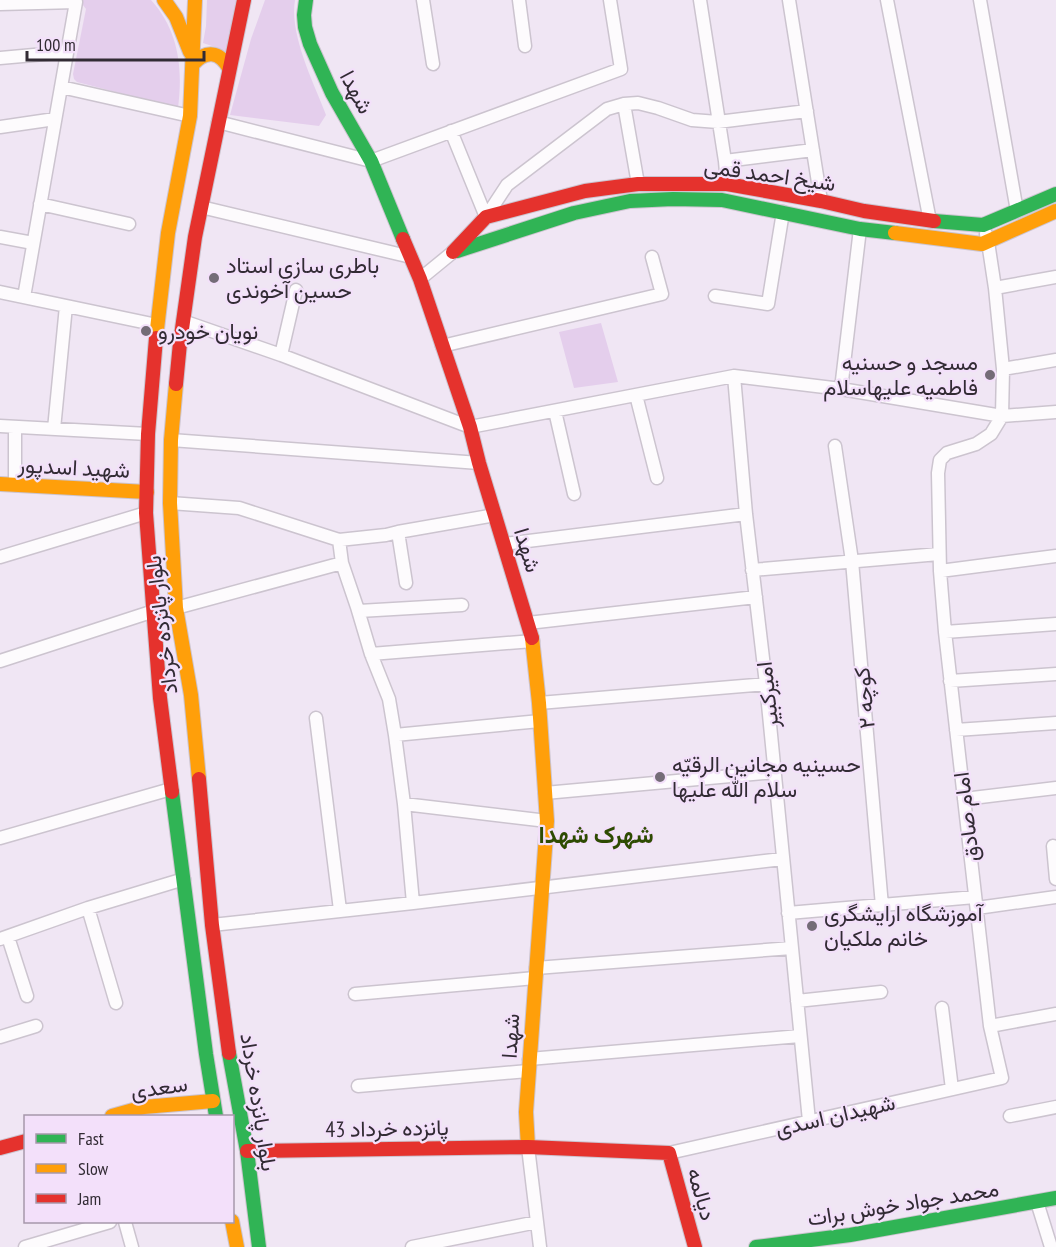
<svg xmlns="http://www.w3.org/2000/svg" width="1056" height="1247" viewBox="0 0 1056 1247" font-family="'PT Sans Narrow',Vazirmatn,sans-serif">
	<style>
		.green { fill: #e4ceec }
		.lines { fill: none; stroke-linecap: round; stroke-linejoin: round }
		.street-casing { stroke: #ccc4cf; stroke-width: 15 }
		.fast-casing { stroke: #ccc4cf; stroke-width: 16 }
		.slow-casing { stroke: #ccc4cf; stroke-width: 16 }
		.jam-casing { stroke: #ccc4cf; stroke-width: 16 }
		.street { stroke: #fdfbfd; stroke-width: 12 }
		.fast { stroke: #30b455; stroke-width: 14 }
		.slow { stroke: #ff9f0a; stroke-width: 14 }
		.jam { stroke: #e5322d; stroke-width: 14 }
		.poi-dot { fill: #746c77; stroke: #f3e0fa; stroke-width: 2 }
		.labels { text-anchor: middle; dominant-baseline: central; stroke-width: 4.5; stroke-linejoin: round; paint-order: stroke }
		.street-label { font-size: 22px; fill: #322b34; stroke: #f3e0fa }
		.poi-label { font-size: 22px; fill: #322b34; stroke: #f3e0fa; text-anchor: start }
		.neighbourhood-label { font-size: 24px; font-weight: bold; fill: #2e4b02; stroke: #f3e0fa }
	</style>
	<rect width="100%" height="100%" fill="#f0e6f4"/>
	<!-- green -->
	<path class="green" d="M79,0H151C179,31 183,68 178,108L77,82L74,79L73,74L86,9Z
		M207,0H238L228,55L215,47L203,43L206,26Z
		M265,0H295C289,35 314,83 326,115L319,126L230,115L251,39Z
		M601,323L618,382L574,388L559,332Z"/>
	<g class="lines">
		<defs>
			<path id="street" d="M423,0L433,64
				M519,0L525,46
				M700,0L725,161L727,184
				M789,0L821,201
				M887,0L930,221
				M980,0L1017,211
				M0,4L76,2L24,297
				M0,58L67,52
				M61,87L190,116
				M624,104L638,184
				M218,122L371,161L621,69L610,0
				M0,127L55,119
				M451,131L486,217
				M725,161L813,150
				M40,204L129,224
				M201,207L411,257
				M486,217L507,185L607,109L624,104L638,103L658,108L692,120L718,122L807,111
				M0,237L33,243
				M420,279L453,252
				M995,288L1056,277
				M0,292L157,325
				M715,296L768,304L783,212
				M183,321L281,355L470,427L734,376L841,389L1002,416L1056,412
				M442,346L662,294L652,257
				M281,355L296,290
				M1003,369L1056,360
				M734,376L746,514L766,684L809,1121
				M841,389L860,229
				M636,395L657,478
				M555,411L574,494
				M0,426L148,434
				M54,429L66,306
				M171,440L479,463
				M835,446L852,561L882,906
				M15,485V427
				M170,503L239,508L339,540L386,535L398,532L495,515
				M398,532L406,583
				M339,540L342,563L357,607L371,654L389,699L395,735L404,804L413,903
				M504,544L746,514
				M0,557L146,513
				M752,570L939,554
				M940,571L1056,556
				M176,608L342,563
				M359,611L462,605
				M528,623L756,597
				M945,632L1056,624
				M371,654L533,641
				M0,661L154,611
				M950,681L1056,674
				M539,703L766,684
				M316,718L340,910
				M956,730L1056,723
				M395,735L540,721
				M545,793L774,772
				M964,799L1056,788
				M404,804L547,821
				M0,838L171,789
				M1053,846L1056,879
				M88,908L116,1003
				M977,908L1056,897
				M788,913L975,897
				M212,925L413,903L782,859
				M8,937L27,996
				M0,939L88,908L184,879
				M536,968L792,948
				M355,994L535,978
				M797,1001L881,992
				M942,1008L952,1089
				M990,1026L1056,1014
				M0,1037L36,1026
				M529,1059L800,1036
				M358,1086L528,1071
				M1010,1116L1056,1107
				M528,1147L540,1247
				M669,1153L1002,1078L990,1026L945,632L940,571L938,473L940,460L947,453L976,444L991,434L1002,416L1003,369L995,288L988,242L986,234
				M1037,1202L1051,1247
				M125,1222L132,1247
				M25,1247L110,1222
				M412,1247L537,1222"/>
			<path id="fast" d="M306,0L304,15L305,27L310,44L332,93L371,161L403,239
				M934,221L983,225L1056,194
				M457,251L574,213L630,201L673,199L722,200L860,229L895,233
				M172,792L206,1054L216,1116
				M229,1053L247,1151L259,1247
				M756,1247L850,1235L1056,1198"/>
			<path id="slow" d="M164,0L176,17L190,52
				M193,64C206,50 219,51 229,68
				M895,233L982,244L1056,211
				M156,338L168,233L190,116L195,0
				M176,384L171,440L170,503L176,608L191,695L199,779
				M0,484L147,492
				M112,1116L144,1107L213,1101
				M528,1147L526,1112L547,821L539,703L532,638
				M232,1221L237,1247"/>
			<path id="jam" d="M403,239L420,279L470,427L479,463L532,638
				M453,252L486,217L585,191L638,184H727L821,201L864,211L934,221
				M156,338L148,434L146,513L160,698L172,792
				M176,384L180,343L195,237L244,0
				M199,779L212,925L229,1053
				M0,1148L26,1141
				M247,1151L528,1147L669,1153L695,1247"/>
		</defs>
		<!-- street casing -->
		<use href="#street" class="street-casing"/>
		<!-- fast casing -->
		<use href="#fast" class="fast-casing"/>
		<!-- slow casing -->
		<use href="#slow" class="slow-casing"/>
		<!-- jam casing -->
		<use href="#jam" class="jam-casing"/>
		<!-- street -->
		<use href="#street" class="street"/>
		<!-- fast -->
		<use href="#fast" class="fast"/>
		<!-- slow -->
		<use href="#slow" class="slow"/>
		<!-- jam -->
		<use href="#jam" class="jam"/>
	</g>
	<!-- markers -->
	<g class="poi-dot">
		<circle cx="214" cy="278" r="6"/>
		<circle cx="146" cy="331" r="6"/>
		<circle cx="990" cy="375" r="6"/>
		<circle cx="660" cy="777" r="6"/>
		<circle cx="812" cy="926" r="6"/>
	</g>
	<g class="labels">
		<!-- street labels -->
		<g class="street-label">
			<text transform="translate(357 92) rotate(62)">شهدا</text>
			<text transform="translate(770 174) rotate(8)">شیخ احمد قمی</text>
			<text transform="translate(74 467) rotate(3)">شهید اسدپور</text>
			<text transform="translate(528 550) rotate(73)">شهدا</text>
			<text transform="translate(161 625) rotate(-97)">بلوار پانزده خرداد</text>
			<text transform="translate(767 695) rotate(-96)">امیرکبیر</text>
			<text transform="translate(864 698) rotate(-95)">کوچه ۲</text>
			<text transform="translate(966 817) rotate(-97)">امام صادق</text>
			<text transform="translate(510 1036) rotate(-86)">شهدا</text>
			<text transform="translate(159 1087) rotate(-8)">سعدی</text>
			<text transform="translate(259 1102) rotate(81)">بلوار پانزده خرداد</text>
			<text transform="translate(835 1115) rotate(-13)">شهیدان اسدی</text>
			<text transform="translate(387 1128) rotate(-1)">پانزده خرداد 43</text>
			<text transform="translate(702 1194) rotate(74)">دیالمه</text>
			<text transform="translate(903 1203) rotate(-9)">محمد جواد خوش برات</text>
		</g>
		<!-- poi labels -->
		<g class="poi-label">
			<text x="226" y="265">باطری سازی استاد<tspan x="226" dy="25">حسین آخوندی</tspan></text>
			<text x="158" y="331">نویان خودرو</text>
			<text x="978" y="362" text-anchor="end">مسجد و حسنیه<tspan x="978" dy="25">فاطمیه علیهاسلام</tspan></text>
			<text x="672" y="764">حسینیه مجانین الرقیّه<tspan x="672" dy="25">سلام الله علیها</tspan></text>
			<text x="824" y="913">آموزشگاه ارایشگری<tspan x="824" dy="25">خانم ملکیان</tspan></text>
		</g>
		<!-- neighbourhood labels -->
		<g class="neighbourhood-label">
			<text x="596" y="834">شهرک شهدا</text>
		</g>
	</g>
	<!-- legend -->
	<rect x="24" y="1115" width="210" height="108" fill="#f3e0fa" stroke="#a698ab" stroke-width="1.5"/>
	<rect x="36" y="1134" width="30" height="9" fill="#30b455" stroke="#a698ab" stroke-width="1.5"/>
	<text x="78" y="1145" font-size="18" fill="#322b34">Fast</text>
	<rect x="36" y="1164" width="30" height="9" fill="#ff9f0a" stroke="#a698ab" stroke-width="1.5"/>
	<text x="78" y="1175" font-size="18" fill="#322b34">Slow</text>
	<rect x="36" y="1194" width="30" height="9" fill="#e5322d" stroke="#a698ab" stroke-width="1.5"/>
	<text x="78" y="1205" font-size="18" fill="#322b34">Jam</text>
	<!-- scale -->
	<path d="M27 51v9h177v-9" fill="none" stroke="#322b34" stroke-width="3"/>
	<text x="36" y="51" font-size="18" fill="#322b34" stroke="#f3e0fa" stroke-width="4.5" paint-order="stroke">100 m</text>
</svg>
